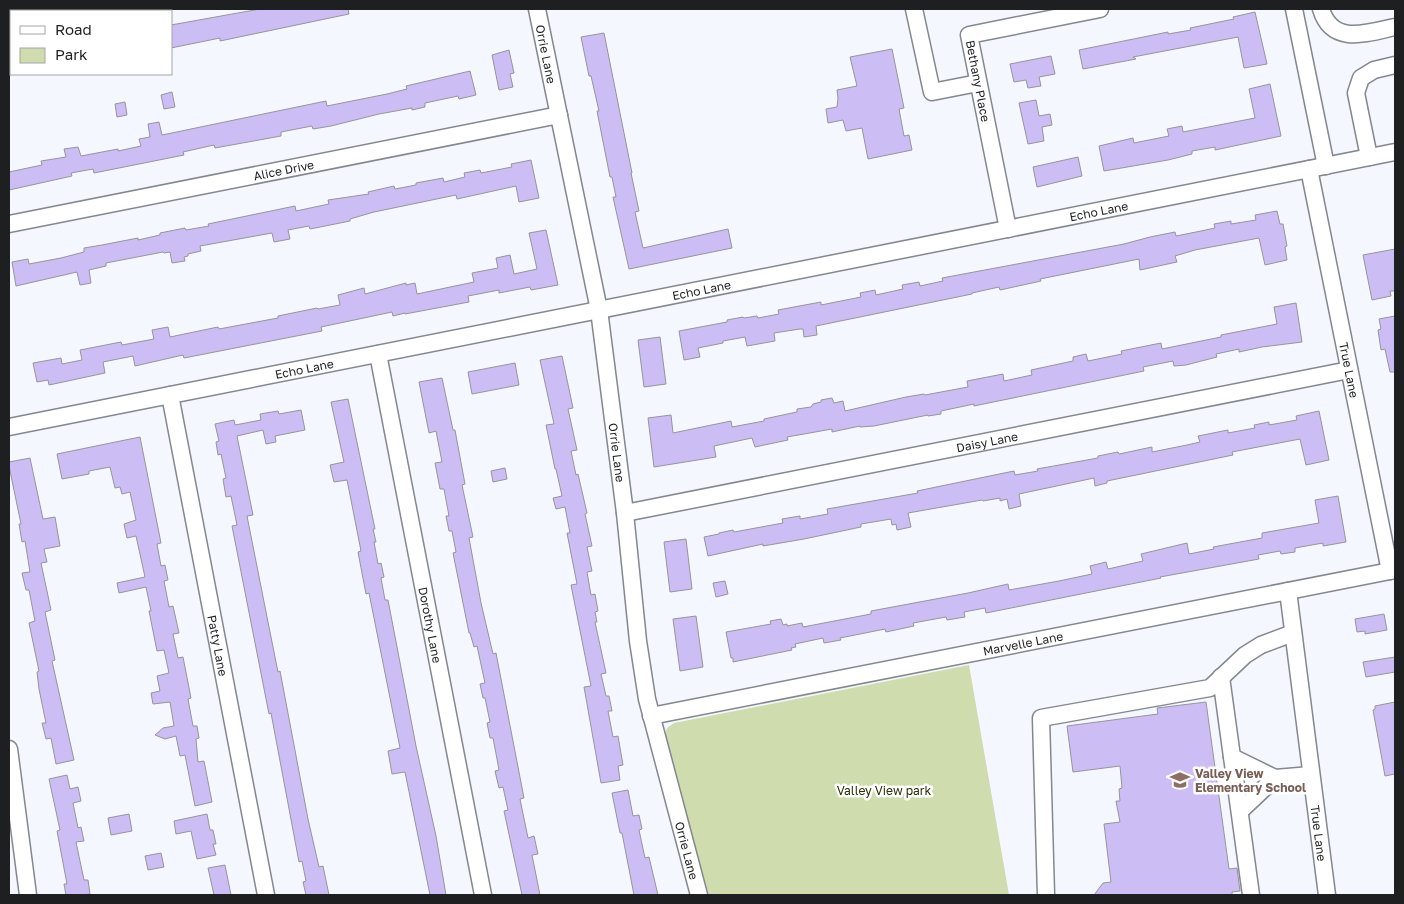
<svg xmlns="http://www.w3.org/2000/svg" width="1404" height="904" viewBox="0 0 1404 904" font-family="'Golos Text',sans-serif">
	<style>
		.green { fill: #cfdcad }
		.building { fill: #cdbdf5; stroke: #96949c }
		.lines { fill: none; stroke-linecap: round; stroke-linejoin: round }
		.minor-casing { stroke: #84878e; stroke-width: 19 }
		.minor { stroke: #fff; stroke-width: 16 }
		.labels { text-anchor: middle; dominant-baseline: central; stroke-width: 5; stroke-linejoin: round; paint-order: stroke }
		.street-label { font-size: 12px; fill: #1e1f21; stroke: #fff }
		.education-label { font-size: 12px; font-weight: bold; fill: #785e54; stroke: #fff; text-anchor: start }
		.park-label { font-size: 12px; fill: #283105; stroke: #fff }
	</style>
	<rect width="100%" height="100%" fill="#f5f7fe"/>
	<!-- green -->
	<path class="green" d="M969,665L1009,895H709L664,736L667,728L674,723Z"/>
	<!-- building -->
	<path class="building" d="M260,9H348L349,14L220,41V38L171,48V25Z
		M1255,12L1267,64L1244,68L1238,37L1133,57L1136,59L1083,69L1079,50L1168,32V34L1191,30L1190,28L1234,19L1233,17Z
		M604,33L632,173H631L639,211L635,212L643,248L728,229L732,248L629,269L613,197H616L612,177H610L597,111H599L591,76H589L581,37Z
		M892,49L904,108L899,109L904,136L909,135L912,150L868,159L862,128L846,131L843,120L828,123L826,109L837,107L838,98L837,90L857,86L850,57Z
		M509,50L514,73L510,74L513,87L499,90L492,55Z
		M1051,56L1055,74L1039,77L1041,86L1028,88L1026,80L1014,82L1010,64Z
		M470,71L476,95L459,99L458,96L425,103V107L412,110V108L379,114L331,126L313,129L312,126L281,132V136L215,148L214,145L183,152L184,155L94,173L93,169L71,173L72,176L9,190V172L42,165L41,161L66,157L64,149L78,147L81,156L118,149V151L141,146L139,139L150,137L148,124L159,122L162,135L326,101L327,106L387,94L407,89L406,86Z
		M1270,84L1281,136L1215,150V147L1192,151V154L1168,160L1104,171L1099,146L1133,138L1134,143L1169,136L1167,129L1182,126L1183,132L1255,118L1249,89Z
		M172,92L175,107L164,109L161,95Z
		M1036,100L1039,116L1050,114L1052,125L1042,127L1044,141L1028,144L1019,103Z
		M125,102L127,115L117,117L115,104Z
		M1078,157L1082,176L1037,187L1033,167Z
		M531,160L539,198L519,202L516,186L457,199L456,195L374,212L350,219V221L310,229L309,226L288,230L290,239L274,242L272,233L200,246L201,251L188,254V256L184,257L185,261L172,263L170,252L164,253L163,252L106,263V266L89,270L91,283L80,285L77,272L16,286L12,262L28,259L29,264L61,258L84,252V248L102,245L138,238V240L160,235V233L185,228L186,230L209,226L208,224L295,206L296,211L329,204L328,200L369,194L368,192L394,186L395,189L416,185V183L443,178L444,182L465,177L464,173L480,170L481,173L512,167L511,164Z
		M1277,211L1280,224H1283L1287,246L1285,247L1287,260L1265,265L1259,238L1195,250L1175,256L1177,262L1140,270L1139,259L1040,279L1041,281L1000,290L999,287L972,293V294L816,326L817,335L804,337L803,329H800L774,333L775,341L747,346L745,337L723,341V343L698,348L700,357L684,360L679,331L727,322V320L743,317L744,318L757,316L758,318L779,314L778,310L821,302V305L861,297L860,293L875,290L876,295L903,289L902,285L919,282L920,286L943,281L942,278L1124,244L1150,237L1175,232L1176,236L1201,231L1215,228L1214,224L1231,221V224L1256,220L1255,215Z
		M546,230L558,285L531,290L530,287L499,293V290L468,296L469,302L405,314V313L393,316L392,312L321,327L322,331L184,358L183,355L135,366L133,356L103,362L105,373L49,385L48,380L37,382L33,363L61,358L62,364L82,360L80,350L121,342L122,345L154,339L152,330L168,327L170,337L218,327L219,329L278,318V316L317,308L318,309L340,305L338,295L364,288L365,294L406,283V285L415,283L417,294L474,282L472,273L498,268L496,258L510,255L514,274L537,269L529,233Z
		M1395,249V291H1390L1391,296L1372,300L1363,255Z
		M1296,303L1302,342L1262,347L1239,352V349L1216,354L1217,357L1186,365L1174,366L1173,361L1143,367L1144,371L974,406V404L941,411V414L928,416V415L874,426L860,427V426L832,432V429L787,437L788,440L755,447L752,438L714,446L716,457L654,467L648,418L671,415L673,433L731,421L732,427L764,421V419L797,412V409L811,407L813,404L821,402V400L832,398L834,403L843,401L845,411L906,397L924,394L925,395L968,387L967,381L1003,374L1004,381L1032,375L1031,370L1073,361V357L1086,354L1088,361L1122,354L1121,351L1161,343L1162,349L1221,337V335L1277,324L1274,307Z
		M1395,316V372H1390L1385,349L1381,350L1378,330L1381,329L1379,319Z
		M660,337L666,384L644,387L638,340Z
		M562,356L573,408L568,409L577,450L571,451L576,475L578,474L587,513L585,514L592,546L587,547L592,571L587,572L591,595L595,594L598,611L595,612L597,622H595L606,673L601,674L606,696H609L612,711H608L613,737L618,736L623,765L618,766L620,780L601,783L584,687L591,686L571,585L577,584L567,533H570L565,507L556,509L553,498L562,496L556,469H555L546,425L554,424L540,360Z
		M515,363L519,385L472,394L468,372Z
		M442,378L453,430H455L465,484L462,485L473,537L469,538L481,603L493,654L496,653L524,798L520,799L528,838L534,836L538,854L532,855L540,895H522L504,811L508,810L503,787L499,788L495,771L499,770L497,759L493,738H490L487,723L490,722L485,698H483L480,684L485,683L477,646L474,647L470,633H469L453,553L456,552L452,531H449L446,516H449L444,489H440L435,463L442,462L436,431L429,433L419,382Z
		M348,399L375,529H373L376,542H374L378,564L381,563L384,577L381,578L385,600H388L416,746L436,836L446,895H430L405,772L392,774L388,751L400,748L369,593L366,594L358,552L361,551L352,505L347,480L334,482L330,465L344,462L331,402Z
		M301,410L305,430L275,436L276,442L266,444L263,430L237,436L253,515L247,516L268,622L278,672L280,671L308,819L319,867L323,866L329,895H306L303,882L306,881L302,861L299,862L271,713L269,714L232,526L237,525L231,496L226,497L223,479L226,478L221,454L218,455L216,442L219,441L215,424L234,420L235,425L261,420L260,414L278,411L279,414Z
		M1319,411L1329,460L1306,465L1300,439L1232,452L1233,455L1107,481V483L1095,486L1094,478L1019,494L1021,506L1009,509L1007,499L1000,501V498L983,501L982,500L908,513L911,527L897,530L896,524L892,525L891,519L861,524V527L804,539L763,546V544L708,556L704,537L719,534V533L733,530L734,532L783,523L782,519L800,516V519L828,514L827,509L918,493L917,491L980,478L1014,471L1015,475L1038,471L1037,469L1098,458V456L1118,452L1119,454L1152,447V452L1187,445L1200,442L1198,436L1228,430V433L1255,428L1254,425L1269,422V425L1297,420L1296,416Z
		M140,437L161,543L157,544L161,566L165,565L168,580L164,581L169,607L173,606L179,633L173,634L178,658L183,657L191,698L188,699L193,726H197L199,738L196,739L198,762L204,761L212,802L195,806L185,755L180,756L176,736L165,739L155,735L163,728L174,726L170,702L153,704L151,693L160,691L157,676L169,673L164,650L157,651L149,611H151L146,587L119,593L117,583L145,577L136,536L127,538L124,524L136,520L130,492L122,494L120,487L115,488L110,467L89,471V474L62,479L57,454Z
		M30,458L43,519L55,517L60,546L44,549L47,562L41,563L51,610L45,612L55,660L52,661L74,760L56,764L51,738L46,739L42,723H46L39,689L37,672L39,671L29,623L35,621L29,590H26L22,573L30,572L25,541L22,542L19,524H21L9,466V462Z
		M505,468L507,479L493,482L491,471Z
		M1338,496L1346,542L1323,546V543L1295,548V552L1281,554L1280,551L1258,555L1259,559L1160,577L1161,578L986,613L985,608L964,612L965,617L947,620L946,617L913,623L914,626L886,632L885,629L840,638L841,640L824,643L823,638L795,644L796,647L791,648L792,650L733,662V658H731L726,632L771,624L770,621L781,619L783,625L787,624V626L802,623L803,627L871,614V611L968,593L1008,584L1009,590L1059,581L1092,574L1090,566L1106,562L1108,569L1143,561L1141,554L1187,543L1189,554L1214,549L1213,547L1262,538V533L1319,523L1315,500Z
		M686,539L692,589L670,592L664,542Z
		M725,581L728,594L716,597L713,583Z
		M1384,614L1387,630L1365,634V631L1357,632L1355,619Z
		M696,616L703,667L680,671L673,619Z
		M1395,657V672L1366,677L1363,662Z
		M1206,702L1229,869L1237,868L1240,891L1232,892V895H1094L1103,883L1111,882L1104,824L1120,822L1116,801H1120L1119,789L1122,788L1120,766L1073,772L1067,726L1158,714L1157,708Z
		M1395,702V774L1385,776L1373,710L1375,709V706Z
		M67,775L70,789L78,787L81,801L73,803L78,828L81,827L84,841L76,842L84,880H88L90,894L82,895H66L64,884H67L57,831L60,830L49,779Z
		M628,790L633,816L639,815L642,829L639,830L645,858L649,857L658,895H634L622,833H620L612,793Z
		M129,814L132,831L111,835L108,818Z
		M207,814L210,830H213L216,844H213L216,855L197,859L191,831L176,834L174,821Z
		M161,853L164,867L148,870L145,856Z
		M225,865L231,895H214L208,868Z"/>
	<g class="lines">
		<defs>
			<g id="minor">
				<path id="s1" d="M537,9L599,310L625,513L638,641L647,699L699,895"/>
				<path d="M914,9L932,92L978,83"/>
				<path d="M1294,9L1326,166"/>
				<path d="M1321,9C1332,46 1367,33 1395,27"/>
				<path d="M45,11L58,9"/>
				<path d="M9,18H11"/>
				<path d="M1369,157L1356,93L1361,78L1374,70L1395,65"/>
				<path id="s2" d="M1309,169L1390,571"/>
				<path id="s3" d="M9,224L559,115"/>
				<path d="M1008,229L969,35L1100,9"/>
				<path id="s4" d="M378,354L483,895"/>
				<path id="s5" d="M170,395L266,895"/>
				<path id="s6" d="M9,427L1395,152"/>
				<path id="s7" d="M625,513L1349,370"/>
				<path id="s8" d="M1288,591L1327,895"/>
				<path d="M1221,677L1251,895"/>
				<path id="s9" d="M651,716L1395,570"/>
				<path d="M9,749L28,895"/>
				<path d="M1232,757L1275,778"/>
				<path d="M1240,811L1275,778L1311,775"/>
				<path d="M1046,895L1041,718L1210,688L1245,655L1261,645L1293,633"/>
			</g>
		</defs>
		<!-- minor casing -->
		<use href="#minor" class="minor-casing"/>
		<!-- minor -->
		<use href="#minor" class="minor"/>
	</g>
	<!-- icons -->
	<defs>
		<symbol id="school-bare" viewBox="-9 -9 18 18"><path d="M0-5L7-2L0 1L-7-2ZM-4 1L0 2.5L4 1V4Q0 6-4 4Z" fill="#8d6e63" stroke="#fff" stroke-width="2.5" paint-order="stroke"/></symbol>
	</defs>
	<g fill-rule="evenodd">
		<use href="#school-bare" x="1166" y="766" width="28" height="28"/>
	</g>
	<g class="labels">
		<!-- street labels -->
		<g class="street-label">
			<text stroke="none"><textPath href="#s1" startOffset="46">Orrie Lane</textPath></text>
			<text transform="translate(978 81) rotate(79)">Bethany Place</text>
			<text stroke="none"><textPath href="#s3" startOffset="280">Alice Drive</textPath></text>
			<text stroke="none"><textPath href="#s6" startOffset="1111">Echo Lane</textPath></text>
			<text stroke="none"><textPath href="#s6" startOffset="706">Echo Lane</textPath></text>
			<text stroke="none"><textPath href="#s6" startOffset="301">Echo Lane</textPath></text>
			<text stroke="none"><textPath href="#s2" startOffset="205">True Lane</textPath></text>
			<text stroke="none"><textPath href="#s7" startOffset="369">Daisy Lane</textPath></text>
			<text stroke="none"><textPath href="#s1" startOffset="451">Orrie Lane</textPath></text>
			<text stroke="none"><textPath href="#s4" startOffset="276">Dorothy Lane</textPath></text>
			<text stroke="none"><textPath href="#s9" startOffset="379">Marvelle Lane</textPath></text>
			<text stroke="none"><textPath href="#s5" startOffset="255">Patty Lane</textPath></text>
			<text stroke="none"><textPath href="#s8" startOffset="244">True Lane</textPath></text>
			<text stroke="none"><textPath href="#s1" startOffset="856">Orrie Lane</textPath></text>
		</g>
		<!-- education labels -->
		<g class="education-label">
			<text x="1195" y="773">Valley View<tspan x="1195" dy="14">Elementary School</tspan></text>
		</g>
		<!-- park labels -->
		<g class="park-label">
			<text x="884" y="790">Valley View park</text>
		</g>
	</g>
	<!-- border -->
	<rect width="1404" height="904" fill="none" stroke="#1e1f21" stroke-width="20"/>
	<!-- legend -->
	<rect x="10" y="10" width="162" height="65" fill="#ffffff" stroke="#a5a5a6"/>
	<rect x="20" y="26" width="25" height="8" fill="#ffffff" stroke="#a5a5a6"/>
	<text x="55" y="35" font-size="15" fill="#1e1f21">Road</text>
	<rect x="20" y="48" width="25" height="15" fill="#cfdcad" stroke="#a5a5a6"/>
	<text x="55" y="60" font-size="15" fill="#1e1f21">Park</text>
</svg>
